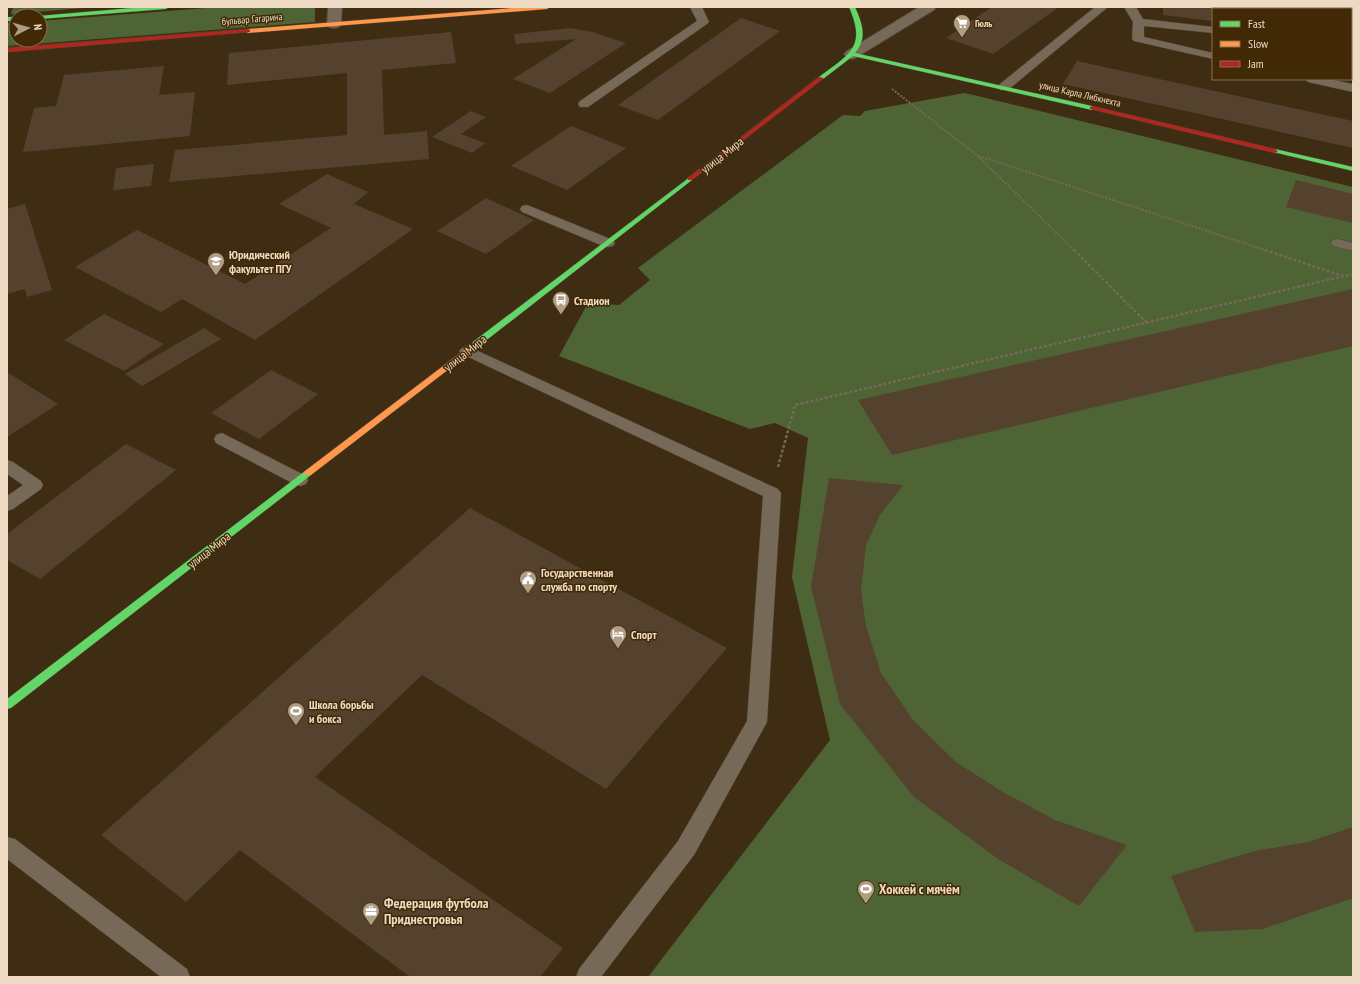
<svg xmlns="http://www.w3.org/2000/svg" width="1360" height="984" viewBox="0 0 1360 984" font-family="'PT Sans Narrow',sans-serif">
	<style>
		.green { fill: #4f6435 }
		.building { fill: #54422f }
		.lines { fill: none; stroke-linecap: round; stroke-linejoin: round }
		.lane-casing { stroke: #514432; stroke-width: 1 }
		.street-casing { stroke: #514432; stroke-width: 2 }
		.fast-casing { stroke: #514432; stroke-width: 1 }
		.slow-casing { stroke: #514432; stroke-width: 1 }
		.jam-casing { stroke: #514432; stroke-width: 1 }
		.path-far1 { stroke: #756959; stroke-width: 2; stroke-dasharray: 2 1.5; stroke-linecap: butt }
		.path { stroke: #756959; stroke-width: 2.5; stroke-dasharray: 3 2; stroke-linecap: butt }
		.lane { fill: #766958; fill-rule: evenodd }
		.street { fill: #766958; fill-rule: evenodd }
		.fast { fill: #63d668; fill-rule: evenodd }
		.slow { fill: #ff974d; fill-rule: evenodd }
		.jam { fill: #b3261e; fill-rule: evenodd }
		.labels { text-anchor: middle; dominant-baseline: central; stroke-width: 3; stroke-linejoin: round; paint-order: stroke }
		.far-street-label { font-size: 10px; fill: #eedac3; stroke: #412905 }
		.far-poi-label { font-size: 10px; font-weight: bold; fill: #eedac3; stroke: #412905; text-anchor: start }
		.street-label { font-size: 12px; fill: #eedac3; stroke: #412905 }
		.poi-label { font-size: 12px; font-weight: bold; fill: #eedac3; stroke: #412905; text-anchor: start }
		.near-poi-label { font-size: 14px; font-weight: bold; fill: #eedac3; stroke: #412905; text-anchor: start }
	</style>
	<rect width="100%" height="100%" fill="#3e2d12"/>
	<!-- green -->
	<path class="green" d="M13,7H96L11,14Z
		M219,7H315V22L7,46V23H16V40H40V21Z
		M965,93L1353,187V977H648L830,740L792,577L808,438L775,423L750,429L559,356L588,303L619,305L650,280L638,268L843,115L860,116L865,111Z"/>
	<!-- building -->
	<path class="building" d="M992,7H1059L993,54L946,38Z
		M1163,7H1277L1286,8L1213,9V21L1163,15Z
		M1351,15H1353V37H1351Z
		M741,18L780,31L658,120L618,105Z
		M571,28L592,32L626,43L550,93L513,79L576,39L516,44L514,34Z
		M451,32L456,63L382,70L384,135L427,131L429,159L169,182L175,150L347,135V73L227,85L229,53Z
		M1077,61L1353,121V148L1063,84Z
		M164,66L159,95L195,92L190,136L23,152L34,108L56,106L64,75Z
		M471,111L486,117L461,134L485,143L472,153L432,137Z
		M571,126L626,148L567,190L511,166Z
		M154,164L151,186L113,190L116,168Z
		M327,174L368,192L354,204L413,229L255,340L182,299L161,312L75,267L137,230L245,284L331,228L279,204Z
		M1296,180L1353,194V223L1286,207Z
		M486,198L534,220L486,254L437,231Z
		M25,204L52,290L27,297L25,289L7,294V209Z
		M1353,289V346L892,455L858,400Z
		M104,314L164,344L124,371L64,340Z
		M204,328L221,339L142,386L125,374Z
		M271,370L318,394L259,439L211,413Z
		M7,372L58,404L7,437Z
		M126,444L176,470L40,579L7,560V534Z
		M829,478L903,485L880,515L866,545L861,591L866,626L881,673L913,720L956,762L1003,792L1055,820L1127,845L1079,906L998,859L914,797L840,704L811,587Z
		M470,508L727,648L606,789L422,675L315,777L563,948L540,977H410L240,850L186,902L101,835Z
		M1353,827V898L1263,929L1195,932L1171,876L1255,851L1308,842Z"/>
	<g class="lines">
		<defs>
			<path id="lane" d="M690,7H702L709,22L707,24L588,107H580L578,104L580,101L697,21Z
				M1095,7H1108L1008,90H1000L998,87L1000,84Z
				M1124,7H1136L1143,19L1213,27V33L1144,26V37L1213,53V59L1134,41L1132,39L1133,22Z
				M1351,42H1353V48H1351Z
				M1306,79H1328L1353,84V92L1308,82Z
				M527,205L613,240L615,243L613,246L608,247L603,246L522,212L520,209L522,206Z
				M1338,239L1353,243V251L1333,246L1331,243L1333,240Z
				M467,346L778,489L781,493L767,722L694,855L601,977H576L579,969L678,841L747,721L763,496L462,354L459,351L462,348Z
				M222,433L306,476L308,480L306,484L300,486L294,484L216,443L214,439L216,435Z
				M7,460L13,462L41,481L43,485L41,489L13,509L7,511V496L23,485L7,474Z
				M7,837L15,839L187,969L190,977H161L7,859Z"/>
			<path id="street" d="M328,7H342L341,24L339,27L334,28L329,27L327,24Z
				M919,7H936L934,10L857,57L852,59L847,57L844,54L847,51Z"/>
			<path id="fast" d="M144,7H169L166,9L40,19V16H38Z
				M849,7H855C862,23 868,38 855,53L1092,106L1095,108L1092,110L853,56L823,79H819V77C849,54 867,48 849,7Z
				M7,17H16V21H7Z
				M1275,149L1353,167V171L1273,152V150Z
				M690,177L692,178V180L479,346H473L472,344L473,342Z
				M308,470L311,471L312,473L311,475L11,708L7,709V699L305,471Z"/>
			<path id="slow" d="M525,7H550L547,9L248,33L245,31L248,29Z
				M476,341L479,342L480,344L479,346L311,475H305L304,473L305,471Z"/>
			<path id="jam" d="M248,29L250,30V32L7,52V48Z
				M819,77L824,78L692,180H688V178Z
				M1092,106L1275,149L1278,151L1275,153L1090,109V107Z"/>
		</defs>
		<!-- lane casing -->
		<use href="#lane" class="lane-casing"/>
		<!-- street casing -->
		<use href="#street" class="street-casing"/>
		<!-- fast casing -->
		<use href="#fast" class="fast-casing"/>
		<!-- slow casing -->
		<use href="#slow" class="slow-casing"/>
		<!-- jam casing -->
		<use href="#jam" class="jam-casing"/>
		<!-- path-far1 -->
		<path class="path-far1" d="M892,89L978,156L1075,251
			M979,156L1268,251"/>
		<!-- path -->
		<path class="path" d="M1074,250L1146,322
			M1265,250L1343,276
			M778,467L795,405L1353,274"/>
		<!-- lane -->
		<use href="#lane" class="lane"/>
		<!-- street -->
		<use href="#street" class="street"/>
		<!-- fast -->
		<use href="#fast" class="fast"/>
		<!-- slow -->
		<use href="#slow" class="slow"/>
		<!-- jam -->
		<use href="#jam" class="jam"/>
	</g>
	<!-- icons -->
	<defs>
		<symbol id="supermarket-pin" viewBox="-11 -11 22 30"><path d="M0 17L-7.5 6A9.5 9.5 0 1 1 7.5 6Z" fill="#b09d85" stroke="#412905"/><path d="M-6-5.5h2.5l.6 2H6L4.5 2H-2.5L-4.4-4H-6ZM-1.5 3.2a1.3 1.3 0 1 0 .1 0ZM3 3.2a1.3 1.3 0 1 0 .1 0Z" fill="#fff"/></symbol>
		<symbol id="university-pin" viewBox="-11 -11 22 30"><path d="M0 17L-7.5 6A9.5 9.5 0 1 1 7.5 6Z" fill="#b09d85" stroke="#412905"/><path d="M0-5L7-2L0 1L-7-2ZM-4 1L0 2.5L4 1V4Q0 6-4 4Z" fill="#fff"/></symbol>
		<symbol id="bus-pin" viewBox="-11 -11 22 30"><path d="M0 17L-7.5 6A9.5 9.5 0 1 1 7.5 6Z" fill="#b09d85" stroke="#412905"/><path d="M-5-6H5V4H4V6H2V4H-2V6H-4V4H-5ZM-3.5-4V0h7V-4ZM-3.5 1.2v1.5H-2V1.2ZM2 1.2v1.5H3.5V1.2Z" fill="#fff"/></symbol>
		<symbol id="civic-pin" viewBox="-11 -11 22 30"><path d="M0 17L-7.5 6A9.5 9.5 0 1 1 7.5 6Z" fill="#b09d85" stroke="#412905"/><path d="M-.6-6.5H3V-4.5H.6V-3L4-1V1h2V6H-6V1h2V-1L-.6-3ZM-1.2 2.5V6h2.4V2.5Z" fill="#fff"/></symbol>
		<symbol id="hotel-pin" viewBox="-11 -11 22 30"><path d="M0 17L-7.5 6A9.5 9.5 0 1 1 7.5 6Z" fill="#b09d85" stroke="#412905"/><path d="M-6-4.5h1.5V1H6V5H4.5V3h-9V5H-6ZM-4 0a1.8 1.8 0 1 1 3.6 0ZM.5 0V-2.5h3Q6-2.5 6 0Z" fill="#fff"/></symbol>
		<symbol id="stadium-pin" viewBox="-11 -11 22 30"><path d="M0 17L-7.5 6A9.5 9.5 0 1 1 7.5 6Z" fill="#b09d85" stroke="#412905"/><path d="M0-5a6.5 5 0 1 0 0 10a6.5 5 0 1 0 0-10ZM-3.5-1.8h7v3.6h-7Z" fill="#fff"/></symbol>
		<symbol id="office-pin" viewBox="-11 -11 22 30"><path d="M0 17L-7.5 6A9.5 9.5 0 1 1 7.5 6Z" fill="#b09d85" stroke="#412905"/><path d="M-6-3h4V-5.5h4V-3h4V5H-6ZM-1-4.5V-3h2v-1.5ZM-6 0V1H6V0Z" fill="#fff"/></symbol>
	</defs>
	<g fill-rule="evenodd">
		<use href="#supermarket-pin" x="952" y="13" width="20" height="27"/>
		<use href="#university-pin" x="206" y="251" width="20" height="27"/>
		<use href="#bus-pin" x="551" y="290" width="20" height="27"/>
		<use href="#civic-pin" x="518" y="569" width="20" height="27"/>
		<use href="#hotel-pin" x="608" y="624" width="20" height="27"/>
		<use href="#stadium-pin" x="286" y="701" width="20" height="27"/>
		<use href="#stadium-pin" x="856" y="879" width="20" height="27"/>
		<use href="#office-pin" x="361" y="901" width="20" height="27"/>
	</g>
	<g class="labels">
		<!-- far-street labels -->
		<g class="far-street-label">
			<text transform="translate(252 19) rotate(-5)">бульвар Гагарина</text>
			<text transform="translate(1080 94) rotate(13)">улица Карла Либкнехта</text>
		</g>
		<!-- far-poi labels -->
		<g class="far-poi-label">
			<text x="975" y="23">Гюль</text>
		</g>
		<!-- street labels -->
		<g class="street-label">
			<text transform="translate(722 155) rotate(-38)">улица Мира</text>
			<text transform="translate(465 353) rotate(-38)">улица Мира</text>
			<text transform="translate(209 550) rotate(-38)">улица Мира</text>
		</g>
		<!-- poi labels -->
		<g class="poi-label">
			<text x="229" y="254">Юридический<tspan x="229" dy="14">факультет ПГУ</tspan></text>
			<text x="574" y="300">Стадион</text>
			<text x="541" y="572">Государственная<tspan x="541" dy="14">служба по спорту</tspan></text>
			<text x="631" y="634">Спорт</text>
			<text x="309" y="704">Школа борьбы<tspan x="309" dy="14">и бокса</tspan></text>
		</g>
		<!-- near-poi labels -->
		<g class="near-poi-label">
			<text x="879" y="889">Хоккей с мячём</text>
			<text x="384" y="903">Федерация футбола<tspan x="384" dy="16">Приднестровья</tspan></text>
		</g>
	</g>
	<!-- border -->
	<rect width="1360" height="984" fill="none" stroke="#eedac3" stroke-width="16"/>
	<!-- legend -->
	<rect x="1212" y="8" width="140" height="72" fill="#412905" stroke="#867051"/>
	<rect x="1220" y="21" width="20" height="6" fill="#63d668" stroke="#867051"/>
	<text x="1248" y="28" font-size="12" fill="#eedac3">Fast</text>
	<rect x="1220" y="41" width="20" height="6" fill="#ff974d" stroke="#867051"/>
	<text x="1248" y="48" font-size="12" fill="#eedac3">Slow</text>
	<rect x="1220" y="61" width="20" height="6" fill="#b3261e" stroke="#867051"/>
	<text x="1248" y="68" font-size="12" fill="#eedac3">Jam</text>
	<!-- north arrow -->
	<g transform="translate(28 28) rotate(84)"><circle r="19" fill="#412905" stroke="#867051"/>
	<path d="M0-3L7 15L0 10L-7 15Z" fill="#b09d85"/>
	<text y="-6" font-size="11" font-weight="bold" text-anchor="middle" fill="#eedac3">N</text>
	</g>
</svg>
